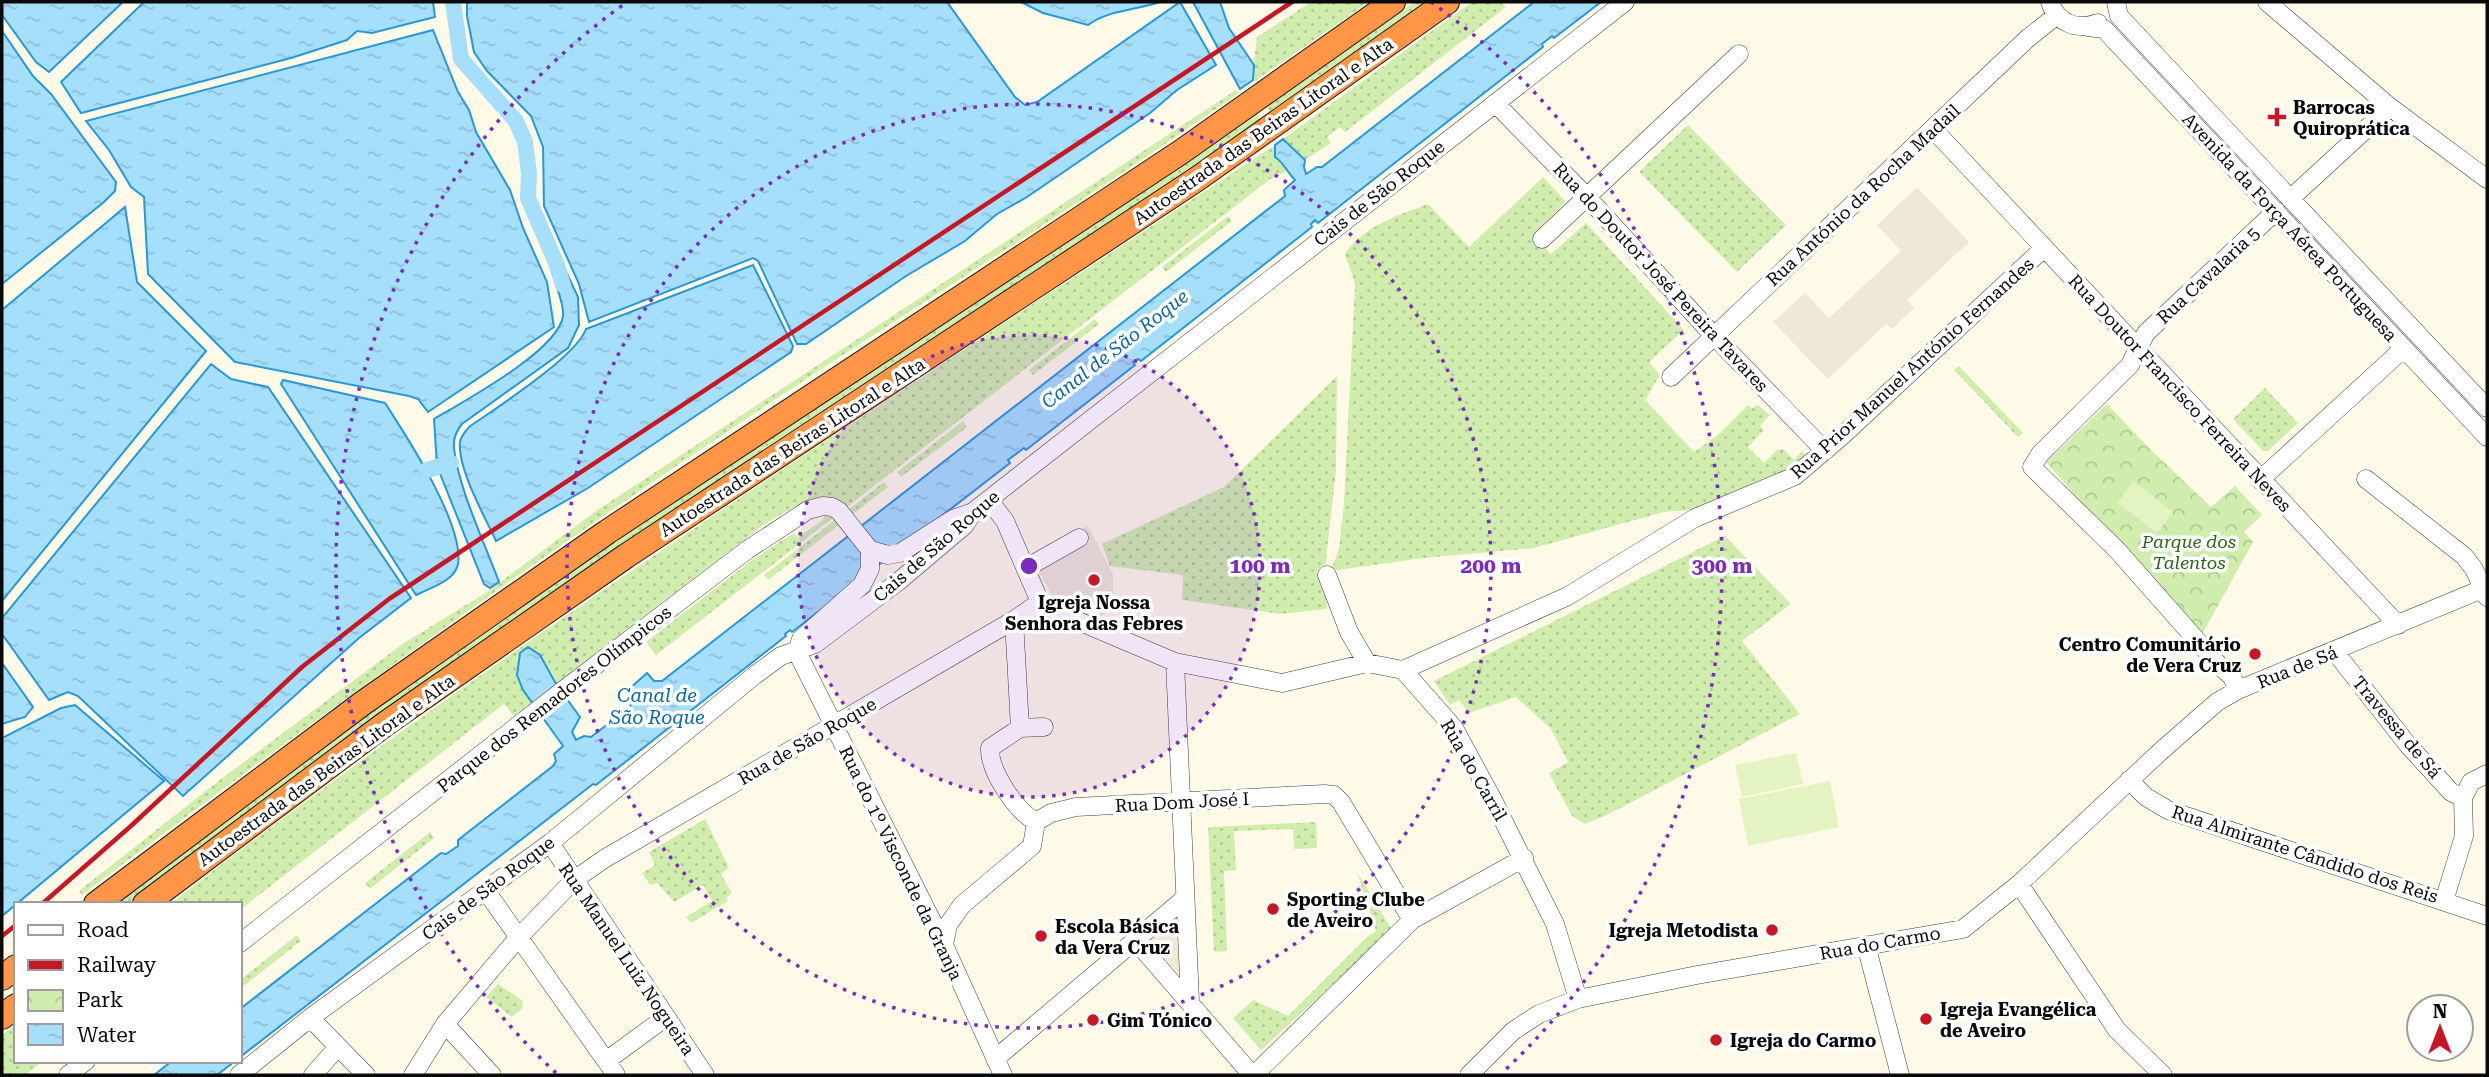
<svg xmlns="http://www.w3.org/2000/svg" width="2489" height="1077" viewBox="0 0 2489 1077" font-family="'Roboto Serif',serif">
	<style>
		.grass { fill: url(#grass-dots) }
		.park { fill: url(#park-crowns) }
		.pitch { fill: #e3f3c1 }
		.plaza { fill: #efe8d7 }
		.water { fill: url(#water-ripples); stroke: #2698da; stroke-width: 2 }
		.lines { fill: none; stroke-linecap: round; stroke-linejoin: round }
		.canal { stroke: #a6dffc; stroke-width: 16 }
		.minor-casing { stroke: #3d3d3d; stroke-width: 19 }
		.highway-casing { stroke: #1b1b1b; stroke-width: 26 }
		.minor { stroke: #fff; stroke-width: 18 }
		.highway { stroke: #ff9546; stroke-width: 24 }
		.rail { stroke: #c71624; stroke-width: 4.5 }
		.ring { fill: none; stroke: #7b2cbf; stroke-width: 3.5; stroke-dasharray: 3.5 7 }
		.poi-dot { fill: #c71624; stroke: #fff; stroke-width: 2.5 }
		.labels { text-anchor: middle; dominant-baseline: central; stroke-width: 7; stroke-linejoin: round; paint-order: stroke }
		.poi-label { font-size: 18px; font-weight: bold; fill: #0a0a0a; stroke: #fff; text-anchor: start }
		.street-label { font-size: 18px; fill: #0a0a0a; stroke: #fff }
		.park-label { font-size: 18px; font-style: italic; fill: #296716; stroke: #fff }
		.water-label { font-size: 19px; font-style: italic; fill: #0967a7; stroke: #fff }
		.centre { fill: #7b2cbf; stroke: #fff; stroke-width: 3.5 }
		.ring-label { font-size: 21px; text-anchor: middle; font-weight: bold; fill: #7b2cbf; stroke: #fff; stroke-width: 7; stroke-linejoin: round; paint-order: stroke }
	</style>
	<defs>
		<pattern id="grass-dots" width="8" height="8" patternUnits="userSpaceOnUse" patternTransform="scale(1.75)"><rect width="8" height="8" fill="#d0edae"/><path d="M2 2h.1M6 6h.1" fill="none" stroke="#b1ca94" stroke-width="1.8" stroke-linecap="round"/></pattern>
		<pattern id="park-crowns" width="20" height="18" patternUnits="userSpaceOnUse" patternTransform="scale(1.75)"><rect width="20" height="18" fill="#d0edae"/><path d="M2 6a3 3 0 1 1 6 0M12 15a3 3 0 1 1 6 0" fill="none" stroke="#b1ca94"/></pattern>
		<pattern id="water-ripples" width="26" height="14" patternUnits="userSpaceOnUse" patternTransform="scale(1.75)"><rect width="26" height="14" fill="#a6dffc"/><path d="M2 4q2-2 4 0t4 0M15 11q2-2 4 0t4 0" fill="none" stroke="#8ebed7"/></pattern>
	</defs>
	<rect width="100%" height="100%" fill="#fffae8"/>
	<!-- grass -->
	<path class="grass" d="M1311,2H1369L1255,81L1252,77L1257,37Z
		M1414,2H1428L1270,114L1267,106Z
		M1472,2H1501L1506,7L1345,132L1340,127L1327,137L1331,143L1305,160L1283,139Z
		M1236,90L1239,93C1078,206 912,308 749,417C520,570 301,729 82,895L79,891L217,782L404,643L487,592L596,511Z
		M1257,113L1261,121C1064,255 862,381 666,515C483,639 304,770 127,904H113L375,708L575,566Z
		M1688,125L1786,225L1737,272L1639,172Z
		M1275,145V157L1282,162L1286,172L1273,177L656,655L646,642L755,558L794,533L798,537L822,521L829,506L825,498C789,500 743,541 715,562C661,602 609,643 556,684L540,655L527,648L520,653L517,675L531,703L514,716L504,704L240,910V904H170C524,630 903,391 1275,145Z
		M1543,177L1566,202L1533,234L1551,254L1586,223L1684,330L1649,362L1660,375L1645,400L1694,452L1718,435L1748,405L1752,408L1758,405L1770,415L1760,426L1764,430L1748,447L1764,463L1777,450L1783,449L1794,460L1802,451L1808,456L1796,466L1691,510L1664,512L1534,548L1423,558L1331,571L1339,548L1344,503L1355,284L1345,254C1364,225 1397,216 1428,204L1469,247Z
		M1228,216L1232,221L1166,272L1162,267Z
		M1095,319L1099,324L1033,375L1029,370Z
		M1959,366L2023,433L2018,437L1954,370Z
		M1337,376L1336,471L1324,577L1327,609L1280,614L1182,600L1183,575L1110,566L1102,544L1224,487Z
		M2265,388L2298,423L2268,451H2263L2233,419Z
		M963,421L967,427L901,477L897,472Z
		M884,482L888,487L768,580L764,575Z
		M1725,536L1791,604L1742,641L1800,714L1605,816L1585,824L1572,816L1549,773L1568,762L1551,729L1516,697L1469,713L1459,700L1450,705L1434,681Z
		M705,819L729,868L721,874L732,893L726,898L728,901L691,923L686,917L712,901L703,885L674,902L657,883L650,885L642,873L655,865L649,852Z
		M1316,822L1317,848L1294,849L1293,829L1234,831L1236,870L1224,871L1227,951L1214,952L1208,827Z
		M430,832L434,838L370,889L365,883Z
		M1357,872L1392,930L1261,1050L1233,1018L1253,1000L1288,1016L1366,938L1376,931Z
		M297,935L301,941L240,989V980Z
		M498,984L523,1001L522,1009L512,1017L486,997Z
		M16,1024V1061H43L25,1075H2V1035Z"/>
	<!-- park -->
	<path class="park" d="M2107,404L2149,448L2211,507L2235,486L2262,515L2244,532L2253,542L2200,638L2046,462Z"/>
	<!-- pitch -->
	<path class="pitch" d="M2133,481L2173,512L2157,533L2117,502Z
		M1796,753L1803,784L1742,797L1735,765Z
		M1830,781L1839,827L1748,846L1739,799Z"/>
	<!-- plaza -->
	<path class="plaza" d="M1917,187L1969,242L1907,300L1914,308L1911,311L1892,329L1886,324L1828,379L1773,322L1805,293L1829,318L1901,251L1877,225Z
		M1088,526L1113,574V597L1100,619L1056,603L1031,557Z
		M1178,916L1179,974L1148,940Z"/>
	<!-- water -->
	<path class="water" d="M2,2H123L49,72L36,62L2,15Z
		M144,2H433L435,17L372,33L357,31L347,40L291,58L81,113L61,82Z
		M467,2H947L1015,97L1025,105L1037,102L1180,2L1216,65L1177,90L1150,113L1027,197L997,214L965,241L906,276L806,344H797L758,261L753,258L589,322L579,284L544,206L543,147L531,116L487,71L474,52L467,16Z
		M1021,2H1160C1137,10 1108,10 1088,25L1043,13Z
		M1193,2H1220L1229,28L1254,65L1253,80L1240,89Z
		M1534,2H1601L1554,38L1552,36L1542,44L1543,47L1318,223L1315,220L1311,224L1312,227L1141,361L1138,359L1133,362L1135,365L1026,450L1024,448L1008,460L1010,463L792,632L790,630L785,634L786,636L596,785L593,784L240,1057V1009L441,853L446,854L458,846V840L553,766L556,761L554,754L563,746L523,690L517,675L520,653L528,647L540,655L556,684L580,717L572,732L576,740L584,736L591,737L630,707L632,701L628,690L647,673L654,681H662L1285,196L1284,190L1295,180C1287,172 1284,163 1275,157V145L1283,139L1305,160L1304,167L1306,174L1317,167H1322Z
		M433,30L458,92L469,110L476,132L510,190L523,228L547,282L554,327L428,412L418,399L409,396L235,362L148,274L144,197L131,187L109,150L86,121Z
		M2,31L33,76L51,94L116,182L115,191L104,202L2,284Z
		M125,207L137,282L206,351L2,601V310Z
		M562,263L578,297L579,325L568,348L462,424C456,431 453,438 454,448C458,487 485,544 499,582L490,588L484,584L437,466L434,419C464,401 558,351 563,316C565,306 554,280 551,269Z
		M753,265L793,346L791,352L588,488L496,541C485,517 457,468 460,442C461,436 465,432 469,427C496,408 576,357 586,329Z
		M211,364L231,379L268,387L411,598L359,638L183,796L78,696L68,692L49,700L2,634V618Z
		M283,380L385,403C407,437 464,524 458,564C455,581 430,588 416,595L281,384Z
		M2,663L33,707L25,717L2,724Z
		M75,705L164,781L2,916V738L61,708Z
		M172,1061H235L217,1075H154Z"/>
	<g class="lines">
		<!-- canal -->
		<path class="canal" d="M453,2L461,59L516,121L525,142L529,173L528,198L557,265L563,285
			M427,470L451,463"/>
		<defs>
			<path id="minor" d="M2050,2C2057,23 2077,31 2098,23
				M2116,2L2119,16L2487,408
				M2267,2L2390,107L2487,179
				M2088,27L2104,29L2487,437
				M1495,103L1587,197L1714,336L1825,451
				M1933,129L2398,625
				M2290,199L2390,107
				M1542,239L1739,54
				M1671,377L2027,39L2057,15
				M2366,479L2464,556L2474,569L2487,597
				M2260,480L2403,349
				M989,500L1005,521L1040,602
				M870,550L888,555L900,553L953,519L973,512
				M1026,568L1079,538
				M1327,575L1349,632L1367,663
				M1040,602L1071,618L1175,662L1282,683L1367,663L1403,670L1454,728L1493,800L1555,924L1578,999
				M1014,620L1020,728
				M797,652L944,945L1003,1075
				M797,652L801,639L862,585L870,569V550
				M2335,652L2408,745L2451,792L2463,798
				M1175,662L1190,1001
				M1403,670L1568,596L1695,518L1795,476L1842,436L2044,248
				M2238,690L2232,677L2216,662L2117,550L2032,467L2040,454L2130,365L2146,333L2276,211
				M2129,780L2146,797L2168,810L2487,916
				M1036,822L1051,813L1076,807L1324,794L1334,795L1341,802L1412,920
				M1036,822C1016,811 989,771 990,748L1020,728L1044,727
				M550,843L705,1075
				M2019,884L2117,1030L2163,1075
				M486,891L616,1075
				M2444,901L2464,836L2463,798L2471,782L2487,774
				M1135,940L1252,1075
				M240,943L562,691L747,550L808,510L823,506L832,507L839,511L870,550
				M944,945L948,925L962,905L1032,846L1036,822
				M1866,945L1900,1075
				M310,1018L366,1075
				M445,1024L492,1075
				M995,1059L1185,898
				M606,1061L666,1017
				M68,1075L86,1061
				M239,1075L310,1018L550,843L755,675L781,656L815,644L899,581L964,526L974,511L1625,2
				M313,1075L337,1048
				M413,1075L445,1024L518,938L574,880L604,859L1014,620L1040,602
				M1254,1075L1412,920L1524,858
				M1469,1075L1513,1031L1539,1014L1578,999L1697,975L1963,929L2019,884L2161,751L2217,702L2238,690L2487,587"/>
			<path id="highway" d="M96,904L363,703L607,532L1181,152L1393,2
				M145,904L385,724L626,556L1197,179L1447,2
				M2,978L16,967
				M2,1017L16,1006"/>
		</defs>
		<!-- minor casing -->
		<use href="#minor" class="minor-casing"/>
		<!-- highway casing -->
		<use href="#highway" class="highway-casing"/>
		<!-- minor -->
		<use href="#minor" class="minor"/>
		<!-- highway -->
		<use href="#highway" class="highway"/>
		<!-- rail -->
		<path class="rail" d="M42,904L132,825L302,667L389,599L1292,2
			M2,936L16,925"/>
	</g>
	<!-- distance rings -->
	<circle cx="1029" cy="566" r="231" fill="#7b2cbf" fill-opacity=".12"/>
	<g class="ring">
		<circle cx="1029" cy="566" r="231"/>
		<circle cx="1029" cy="566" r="462"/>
		<path d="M556 1073A693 693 0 0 1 627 2M1431 2A693 693 0 0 1 1502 1073"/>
	</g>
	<!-- markers -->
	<g class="poi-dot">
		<path d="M2273.5 106.5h7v7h7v7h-7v7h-7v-7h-7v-7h7z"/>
		<circle cx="1094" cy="580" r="7"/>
		<circle cx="2255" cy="654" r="7"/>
		<circle cx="1273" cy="909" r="7"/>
		<circle cx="1772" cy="930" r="7"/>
		<circle cx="1041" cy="936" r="7"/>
		<circle cx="1926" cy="1019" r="7"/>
		<circle cx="1093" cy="1020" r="7"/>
		<circle cx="1716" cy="1040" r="7"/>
	</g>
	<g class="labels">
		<!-- poi labels -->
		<g class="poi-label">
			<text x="2293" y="107">Barrocas<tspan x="2293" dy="21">Quiroprática</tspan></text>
			<text x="1094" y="602" text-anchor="middle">Igreja Nossa<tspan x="1094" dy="21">Senhora das Febres</tspan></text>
			<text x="2241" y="644" text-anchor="end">Centro Comunitário<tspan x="2241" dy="21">de Vera Cruz</tspan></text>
			<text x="1287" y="899">Sporting Clube<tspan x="1287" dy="21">de Aveiro</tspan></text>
			<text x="1055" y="926">Escola Básica<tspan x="1055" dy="21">da Vera Cruz</tspan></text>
			<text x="1758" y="930" text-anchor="end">Igreja Metodista</text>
			<text x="1940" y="1009">Igreja Evangélica<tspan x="1940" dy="21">de Aveiro</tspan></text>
			<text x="1107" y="1020">Gim Tónico</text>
			<text x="1730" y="1040">Igreja do Carmo</text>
		</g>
		<!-- street labels -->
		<g class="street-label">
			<text transform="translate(1263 131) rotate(-35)">Autoestrada das Beiras Litoral e Alta</text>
			<text transform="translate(1379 193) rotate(-38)">Cais de São Roque</text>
			<text transform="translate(1863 195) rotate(-43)">Rua António da Rocha Madail</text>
			<text transform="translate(2290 227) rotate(47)">Avenida da Força Aérea Portuguesa</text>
			<text transform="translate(2208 275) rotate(-43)">Rua Cavalaria 5</text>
			<text transform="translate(1661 277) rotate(47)">Rua do Doutor José Pereira Tavares</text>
			<text transform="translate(1912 368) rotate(-42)">Rua Prior Manuel António Fernandes</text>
			<text transform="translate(2180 393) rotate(47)">Rua Doutor Francisco Ferreira Neves</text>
			<text transform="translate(792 447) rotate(-33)">Autoestrada das Beiras Litoral e Alta</text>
			<text transform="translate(936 546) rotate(-41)">Cais de São Roque</text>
			<text transform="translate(2297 667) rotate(-22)">Rua de Sá</text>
			<text transform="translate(554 699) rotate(-38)">Parque dos Remadores Olímpicos</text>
			<text transform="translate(2397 727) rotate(50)">Travessa de Sá</text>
			<text transform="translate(807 741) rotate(-30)">Rua de São Roque</text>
			<text transform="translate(326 770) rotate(-36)">Autoestrada das Beiras Litoral e Alta</text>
			<text transform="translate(1474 770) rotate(60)">Rua do Carril</text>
			<text transform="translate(1182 802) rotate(-3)">Rua Dom José I</text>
			<text transform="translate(2305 854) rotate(18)">Rua Almirante Cândido dos Reis</text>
			<text transform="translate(901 863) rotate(64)">Rua do 1º Visconde da Granja</text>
			<text transform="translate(488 888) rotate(-37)">Cais de São Roque</text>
			<text transform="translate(1880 943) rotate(-10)">Rua do Carmo</text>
			<text transform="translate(627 959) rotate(56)">Rua Manuel Luiz Nogueira</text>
		</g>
		<!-- park labels -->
		<g class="park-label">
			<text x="2189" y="541">Parque dos<tspan x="2189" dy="21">Talentos</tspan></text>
		</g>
		<!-- water labels -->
		<g class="water-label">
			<text transform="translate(1115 349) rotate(-38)">Canal de São Roque</text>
			<text x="657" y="695">Canal de<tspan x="657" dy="22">São Roque</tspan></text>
		</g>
	</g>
	<circle cx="1029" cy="566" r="10" class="centre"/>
	<g class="ring-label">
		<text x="1260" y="573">100 m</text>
		<text x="1491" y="573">200 m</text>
		<text x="1722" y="573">300 m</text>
	</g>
	<!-- border -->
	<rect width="2489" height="1077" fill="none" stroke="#0a0a0a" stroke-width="7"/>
	<!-- legend -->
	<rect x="14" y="902" width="228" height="161" fill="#ffffff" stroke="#9d9d9d" stroke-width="2"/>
	<rect x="28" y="925" width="35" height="10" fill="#ffffff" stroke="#9d9d9d" stroke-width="2"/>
	<text x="77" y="937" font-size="21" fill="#0a0a0a">Road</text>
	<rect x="28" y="960" width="35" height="10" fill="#c71624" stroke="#9d9d9d" stroke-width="2"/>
	<text x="77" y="972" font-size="21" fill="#0a0a0a">Railway</text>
	<rect x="28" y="990" width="35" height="21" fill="url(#park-crowns)" stroke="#9d9d9d" stroke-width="2"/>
	<text x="77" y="1007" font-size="21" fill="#0a0a0a">Park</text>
	<rect x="28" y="1024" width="35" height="21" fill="url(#water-ripples)" stroke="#9d9d9d" stroke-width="2"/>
	<text x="77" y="1042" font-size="21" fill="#0a0a0a">Water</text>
	<!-- north arrow -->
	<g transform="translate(2440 1028)"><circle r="33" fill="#ffffff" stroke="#9d9d9d" stroke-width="2"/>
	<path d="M0-5L12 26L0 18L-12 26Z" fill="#c71624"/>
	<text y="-10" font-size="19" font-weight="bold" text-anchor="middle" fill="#0a0a0a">N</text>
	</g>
</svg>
